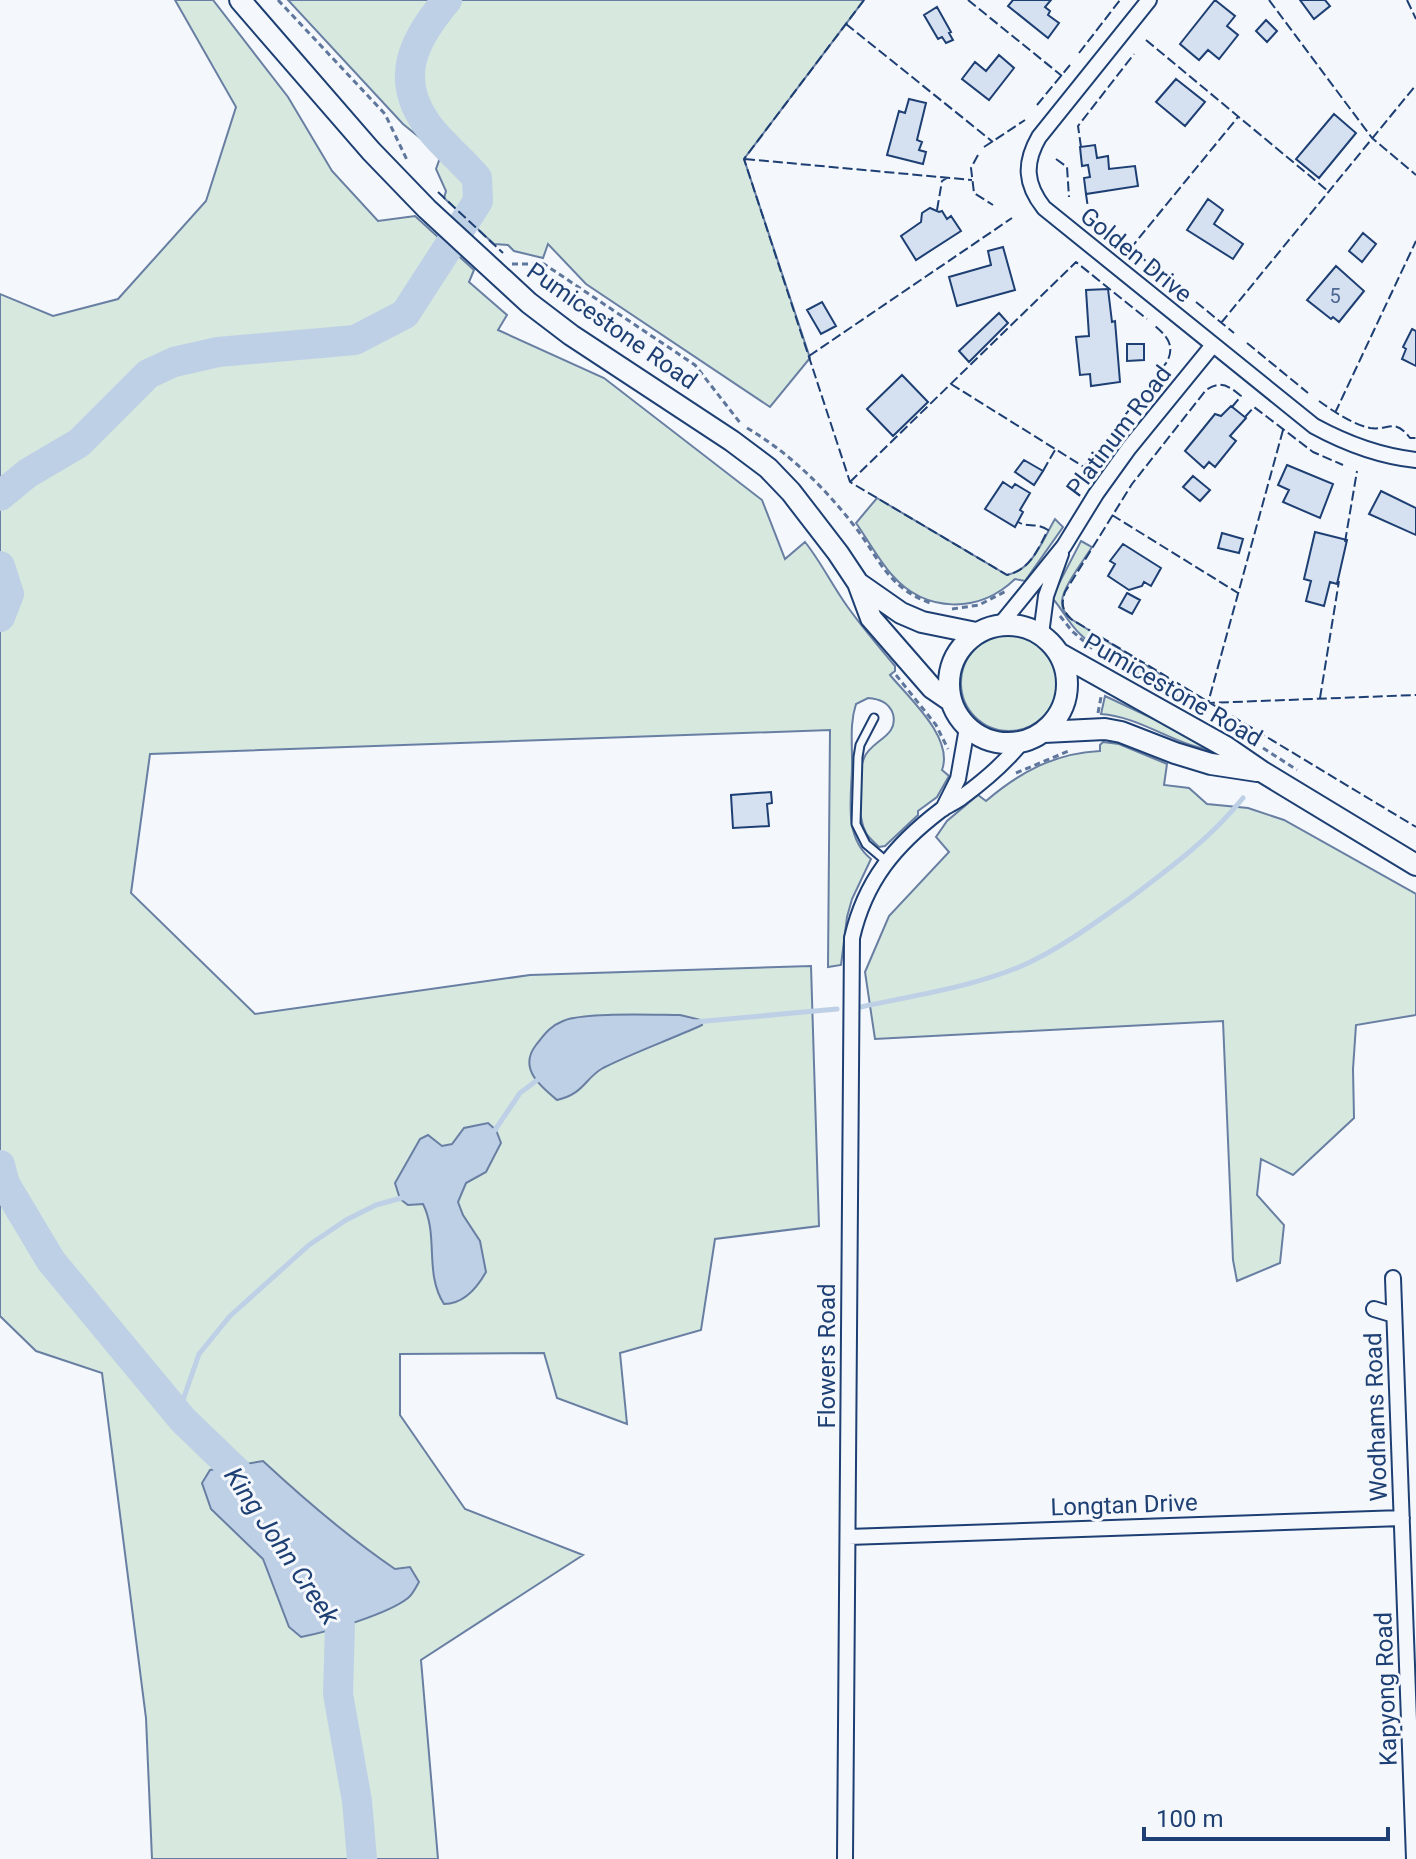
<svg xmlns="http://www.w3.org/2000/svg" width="1416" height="1859" viewBox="0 0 1416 1859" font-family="Roboto,sans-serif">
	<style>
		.green { fill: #d7e8df; stroke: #687fa3; stroke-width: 2 }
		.water { fill: #bed0e5; stroke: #687fa3; stroke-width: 2 }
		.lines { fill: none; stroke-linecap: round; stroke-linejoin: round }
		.stream { stroke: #bed0e5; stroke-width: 5 }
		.river { stroke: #bed0e5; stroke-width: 30 }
		.building { fill: #d5e0f0; stroke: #1d3f73; stroke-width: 2 }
		.lane-casing { stroke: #1d3f73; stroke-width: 11 }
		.street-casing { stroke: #1d3f73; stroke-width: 18 }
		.secondary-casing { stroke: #1d3f73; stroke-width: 24 }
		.path { stroke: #5e769c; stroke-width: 3; stroke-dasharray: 6 4; stroke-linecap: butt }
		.lane { stroke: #f4f7fb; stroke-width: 7 }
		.street { stroke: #f4f7fb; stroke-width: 14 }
		.secondary { stroke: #f4f7fb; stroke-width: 20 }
		.fence { stroke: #1d3f73; stroke-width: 2; stroke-dasharray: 10 4; stroke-linecap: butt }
		.labels { text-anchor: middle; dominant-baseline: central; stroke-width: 6; stroke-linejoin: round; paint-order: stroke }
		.number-label { font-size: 20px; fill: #4b6792 }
		.street-label { font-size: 24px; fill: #1d3f73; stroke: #f4f7fb }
		.water-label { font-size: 26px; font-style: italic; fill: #1d3f73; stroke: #f4f7fb }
	</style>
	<rect width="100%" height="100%" fill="#f4f7fb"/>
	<!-- green -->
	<path class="green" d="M175,0H213L288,97L332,171L378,221L415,216L474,270L469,282L507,315L498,330L604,378L762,500L785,559L805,542C821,562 832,585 847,606C862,627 878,646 895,666V671L890,675C909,698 954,738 942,770L949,776L937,797L918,811V815L885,846L879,847C875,843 869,838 866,833C857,816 857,775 864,758C871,740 899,737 893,714C889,702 879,699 868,698L856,704C850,722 852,740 852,759C853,792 841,835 871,859L852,899L847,917L841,965L828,967L830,730L150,754L131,893L255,1014L530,975L811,966L819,1226L715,1239L701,1330L620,1353L627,1424L557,1398L544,1353L400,1354V1415L465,1509L583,1555L421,1660L438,1859H152L146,1718L102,1373L36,1351L0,1316V294L53,316L118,299L206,201L236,107Z
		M288,0H864L744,159L810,358L770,407L586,284L548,244L543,258L514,251L508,245L494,244L444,198L446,191L436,169L441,155L403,124Z
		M877,498L1007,575C1033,570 1043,539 1055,519L1063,527L1025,581L1015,579C979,614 925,613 892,575C878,559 868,540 856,523Z
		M1081,541L1092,547C1084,560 1063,587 1062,601C1061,609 1066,614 1071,619L1176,684L1173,692C1142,675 1105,659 1080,634C1068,623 1063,610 1053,599L1054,593Z
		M961 683a48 48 0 1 1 96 0a48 48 0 1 1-96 0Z
		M1105,696L1173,728L1211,750C1172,744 1141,717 1101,714Z
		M1103,742L1119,744L1167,764L1164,785L1189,788L1207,804L1248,808L1284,820L1416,894V1015L1356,1025L1353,1069L1354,1118L1293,1175L1261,1159L1257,1195L1284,1225L1280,1263L1237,1281L1233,1260L1223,1021L875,1039L865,972L889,916L949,852L936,837L947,821L978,795L986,801C1020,772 1055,753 1100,751V745Z"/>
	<!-- water -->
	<path class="water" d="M680,1015L701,1020L702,1025C669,1040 635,1052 603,1068C585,1078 584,1094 557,1100C540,1086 518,1068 536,1045C544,1035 550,1026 563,1021C582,1012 655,1015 680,1015Z
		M488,1123L496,1130L501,1143L486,1172L466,1183L458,1202L463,1215L480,1241L486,1272C477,1288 464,1304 444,1304C424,1273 439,1236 423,1204L408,1205L400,1199L395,1183L420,1139L428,1135L442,1146L452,1144L464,1128Z
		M263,1461C305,1500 348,1537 395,1569L410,1567L419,1582C416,1587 413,1594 408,1598C388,1614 327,1632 301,1637L289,1627L263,1559L211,1509L202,1483L210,1470Z"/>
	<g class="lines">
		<!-- stream -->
		<path class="stream" d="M861,1007C916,995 974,987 1026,964C1063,947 1096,922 1129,899C1170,868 1210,839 1243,798
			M695,1022L837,1009
			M493,1133L520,1093L540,1078
			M183,1420V1400L199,1354L230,1316L309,1245L346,1220L376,1205L405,1197"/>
		<!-- river -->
		<path class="river" d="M0,496L28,473L79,443L148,374L174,362L218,352L355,340L405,314L478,201L477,178C462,160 439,142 426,123C394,77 414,39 447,0
			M0,566L9,594L0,617
			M0,1165L5,1184L51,1261L183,1420L237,1472L255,1498
			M317,1591L340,1625L338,1694L357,1801L362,1859"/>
	</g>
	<!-- building -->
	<path class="building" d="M1013,0H1051L1045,7L1050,11L1048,15L1059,23L1048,38L1008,6Z
		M1215,0L1235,16L1227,26L1238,35L1219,59L1208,50L1199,60L1180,44Z
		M1300,0H1325L1330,6L1314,19Z
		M937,7L951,32L949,33L953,40L946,43L942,37L938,39L924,15Z
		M1266,20L1277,31L1267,42L1256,31Z
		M999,55L1014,68L989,100L962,79L975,62L986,71Z
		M1176,79L1205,102L1185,126L1156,102Z
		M909,99L926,103L917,140L922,142L919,150L926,152L923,164L887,155L899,111L905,113Z
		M1334,114L1356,133L1319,178L1296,159Z
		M1095,145L1097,158L1108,156L1109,169L1135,166L1138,186L1086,194L1084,178L1090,177L1088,165L1082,166L1080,147Z
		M1208,199L1223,210L1214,224L1243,244L1233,259L1187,230Z
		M930,208L939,212L942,211L947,219L951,216L961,231L916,260L901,236L921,222L922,213Z
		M1363,233L1376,244L1362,262L1349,251Z
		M1003,247L1015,290L957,306L949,277L991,265L988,251Z
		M1336,266L1364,291L1339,322L1333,317L1331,319L1307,300Z
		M1108,289L1112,322L1115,321L1120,382L1091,386L1090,374L1080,375L1076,337L1089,336L1086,290Z
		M822,302L836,326L821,334L807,310Z
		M999,313L1008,323L969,362L959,351Z
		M1412,329L1416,331V366L1402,359L1406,349L1403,347Z
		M1127,344H1144V360L1127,361Z
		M902,375L928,402L893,436L867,409Z
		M1231,406L1246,418L1230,436L1236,441L1215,467L1209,462L1204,468L1185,451L1215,414L1221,416Z
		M1024,460L1043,471L1034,485L1015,472Z
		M1287,465L1333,484L1320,518L1283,502L1289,490L1278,485Z
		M1193,476L1210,490L1200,501L1183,487Z
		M1003,482L1012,488L1015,484L1030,493L1020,510L1023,512L1015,527L985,509Z
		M1381,491L1416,508V535L1369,514Z
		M1315,532L1347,540L1337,584L1330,582L1324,606L1306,601L1311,581L1304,579Z
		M1222,533L1243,539L1239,553L1218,548Z
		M1123,544L1161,568L1151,586L1144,582L1142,586L1129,590L1108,576L1115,564L1110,561Z
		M1127,593L1140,600L1132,614L1119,607Z
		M771,792L772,803L767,804L769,826L733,828L731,795Z"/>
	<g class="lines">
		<defs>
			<path id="lane" d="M874,718L860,745L858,757L856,824L866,844L886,861"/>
			<path id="street" d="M1149,0L1039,137C1024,163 1025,184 1044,208L1314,426C1347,444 1379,456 1416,460
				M1000,625L1064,546L1096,494L1129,448L1213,345
				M1041,634L1046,596L1061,554
				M943,809L958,779L967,728
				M1393,1278L1414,1859
				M1374,1309L1394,1315
				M848,1537L1402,1518
				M845,1859L852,938C865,881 895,845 941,810C948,805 956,802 962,797C984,781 1004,764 1021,743"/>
			<path id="secondary" d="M240,0L371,151L427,209L529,303L571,335L732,441L768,468L791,492L838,553L858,583L871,618L932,688L951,701
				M858,583L901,613L922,622L976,633
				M949 684a59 59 0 1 1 118 0a59 59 0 1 1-118 0Z
				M1060,654L1226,747L1261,771L1416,865
				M1044,732L1105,729L1121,732L1175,753L1211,764L1257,771"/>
		</defs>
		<!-- lane casing -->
		<use href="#lane" class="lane-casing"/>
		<!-- street casing -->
		<use href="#street" class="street-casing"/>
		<!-- secondary casing -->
		<use href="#secondary" class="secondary-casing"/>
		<!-- path -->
		<path class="path" d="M278,0L385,114L408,162
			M512,264H544L695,365L741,424
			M747,428C788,452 823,486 852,523C881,559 885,587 933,604
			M952,609L979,605L1008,590
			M1060,616L1072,631L1094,650
			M896,675L936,725L948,749
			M1149,681L1184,701
			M1098,713L1101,697
			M1263,748L1297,770
			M1016,773L1071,750"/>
		<!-- lane -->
		<use href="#lane" class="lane"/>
		<!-- street -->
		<use href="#street" class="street"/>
		<!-- secondary -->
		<use href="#secondary" class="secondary"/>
		<!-- fence -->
		<path class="fence" d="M864,0L744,159L850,482L1007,575C1030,570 1038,549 1048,530C1036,522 1028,528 1018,522
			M968,0L1062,76
			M1269,0L1372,138L1416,175
			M1407,0L1416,19
			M846,24L993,142
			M1146,40L1328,191
			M1079,53L1120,0
			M1037,105L1070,65
			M984,147L1025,120
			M1081,147L1078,126L1134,54
			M978,155L971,168L974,193L993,205
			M745,159L972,180
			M1056,159L1067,167L1069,197
			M438,192L503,253
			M1086,194L1089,215L1184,292
			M937,210L942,181L947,178
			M1130,249L1238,117
			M1196,302L1234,333
			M1221,323L1416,85
			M1247,343L1308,393
			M809,356L1012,218
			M951,384L1084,467L1167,362C1175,345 1168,337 1154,325
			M1319,401C1333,411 1352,424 1370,428C1388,431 1394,417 1410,438H1416
			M1232,407L1241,396C1229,386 1221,380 1206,390L1132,484L1065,592C1061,604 1062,610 1071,619L1416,827
			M1335,413L1416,241
			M1245,417L1254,407L1313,452L1343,465
			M1283,430L1208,703L1416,695
			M1043,471L1055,450
			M850,482L1076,262L1147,319
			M1112,515L1238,593
			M1345,542L1357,471
			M1320,698L1339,581"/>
	</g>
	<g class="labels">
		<!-- number labels -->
		<g class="number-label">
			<text x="1335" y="296">5</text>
		</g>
		<!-- street labels -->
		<g class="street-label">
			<text transform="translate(1136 255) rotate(39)">Golden Drive</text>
			<text transform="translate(612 326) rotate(35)">Pumicestone Road</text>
			<text transform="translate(1119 431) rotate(-53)">Platinum Road</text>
			<text transform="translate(1173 690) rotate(30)">Pumicestone Road</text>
			<text transform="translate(827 1356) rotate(-90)">Flowers Road</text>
			<text transform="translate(1376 1417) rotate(-92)">Wodhams Road</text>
			<text transform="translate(1124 1505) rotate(-2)">Longtan Drive</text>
			<text transform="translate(1386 1689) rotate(-92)">Kapyong Road</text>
		</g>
		<!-- water labels -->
		<g class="water-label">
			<text transform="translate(282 1546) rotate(56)">King John Creek</text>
		</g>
	</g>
	<!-- scale -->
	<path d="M1144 1827v12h244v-12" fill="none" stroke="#1d3f73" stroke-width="4"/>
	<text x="1156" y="1827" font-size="24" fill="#1d3f73" stroke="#f4f7fb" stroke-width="6" paint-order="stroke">100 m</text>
</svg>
